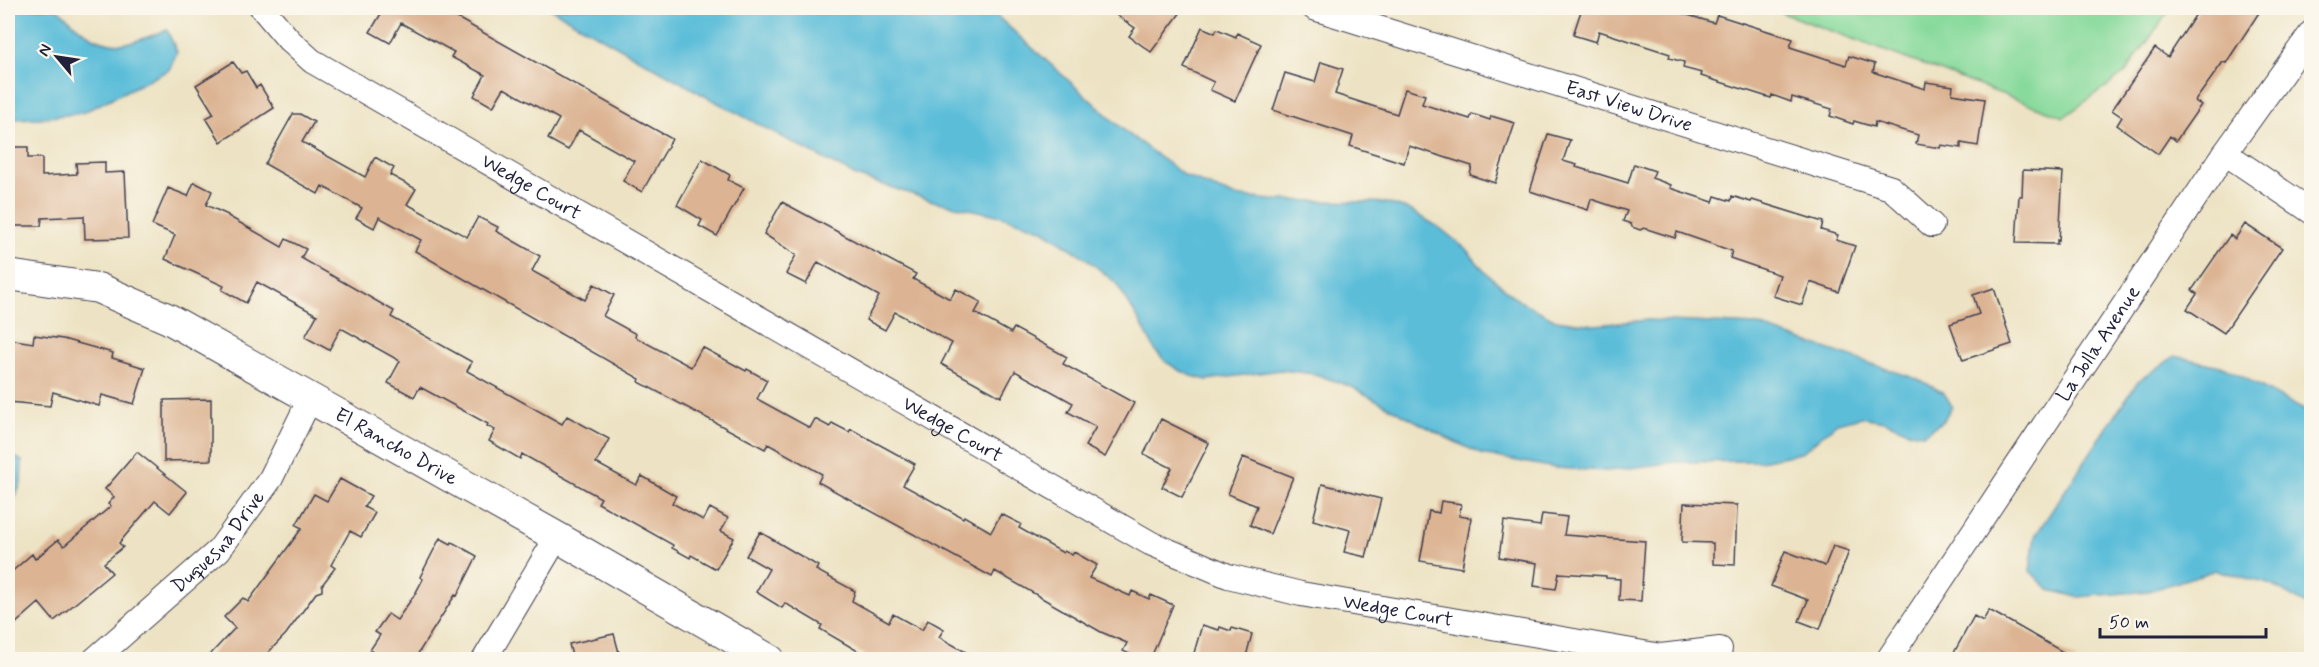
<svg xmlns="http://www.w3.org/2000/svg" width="2319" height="667" viewBox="0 0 2319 667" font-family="Mynerve,sans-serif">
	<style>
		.green { fill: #88da9c; stroke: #557e6c; stroke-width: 1.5 }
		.water { fill: #5bbdd9; stroke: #3e708a; stroke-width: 1.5 }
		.building { fill: #dcb493 }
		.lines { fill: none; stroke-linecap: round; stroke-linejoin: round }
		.minor-casing { stroke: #403f50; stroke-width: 26 }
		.tertiary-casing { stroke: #403f50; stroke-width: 32 }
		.minor { stroke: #fff; stroke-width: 24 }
		.tertiary { stroke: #fff; stroke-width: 30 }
		.labels { text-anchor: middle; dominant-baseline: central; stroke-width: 6; stroke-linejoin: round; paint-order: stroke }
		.street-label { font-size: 20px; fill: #22223b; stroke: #fbf7ec }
	</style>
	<rect width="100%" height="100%" fill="#fbf7ec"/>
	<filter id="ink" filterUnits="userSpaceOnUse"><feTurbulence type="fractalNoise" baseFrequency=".0167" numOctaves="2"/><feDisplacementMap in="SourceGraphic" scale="12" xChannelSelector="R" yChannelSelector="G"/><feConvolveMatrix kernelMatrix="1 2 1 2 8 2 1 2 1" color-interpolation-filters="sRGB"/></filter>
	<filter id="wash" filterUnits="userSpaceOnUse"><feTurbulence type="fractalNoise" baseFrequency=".008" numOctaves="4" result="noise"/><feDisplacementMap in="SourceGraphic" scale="24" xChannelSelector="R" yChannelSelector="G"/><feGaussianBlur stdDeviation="1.35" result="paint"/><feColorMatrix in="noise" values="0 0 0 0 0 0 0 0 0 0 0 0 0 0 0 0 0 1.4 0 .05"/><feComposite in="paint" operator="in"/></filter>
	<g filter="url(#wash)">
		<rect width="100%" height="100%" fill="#ede3c4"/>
		<!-- green -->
		<path class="green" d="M1769,8H2171L2125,73L2064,117Z"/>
		<!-- water -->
		<path class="water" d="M8,8H56C66,15 75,26 86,33C117,53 136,41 167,30L177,52L169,70L82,113L40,118L8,119Z
			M549,8H988L1126,132L1185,176L1234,196L1271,200L1370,202L1387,203L1410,210L1440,228L1466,249L1485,272L1518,300L1556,320L1595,325L1648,320L1756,325L1920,380L1944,393L1952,406L1943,421L1923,434L1911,432L1884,421L1861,417L1837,423L1801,453L1760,461L1676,462L1607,471L1555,468L1481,454L1447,438L1352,387L1315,374L1281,370L1207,380L1192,376L1179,370L1166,362L1155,350L1142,325L1116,283L1083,256L1041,229L1002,216L933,201L856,176L707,97Z
			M2175,356L2225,367L2311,414V608L2272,585L2216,570L2149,591L2078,597L2049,590L2030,571L2035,536L2138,381Z
			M8,453L22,461L21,484L8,511Z"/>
		<g id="blocks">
			<!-- building -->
			<path class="building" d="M373,8H454L450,14L672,139L642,192L623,181L634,161L579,130L568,150L548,139L559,119L504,88L493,107L474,96L485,75L451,57L454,52L401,23L390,43L370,32L382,12Z
				M1106,8H1184L1151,52L1129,36L1135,28Z
				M1582,8H1665L1714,23L1717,15L1793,39L1790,47L1846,65L1849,56L1875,64L1873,72L1925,89L1926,82L1953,86L1952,94L1985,99L1978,146L1961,143V148L1941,145L1940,148L1916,144L1918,135L1875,122L1874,127L1854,121L1853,124L1830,116L1832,109L1792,97L1791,102L1772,95L1771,98L1701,76L1702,73L1683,68L1684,62L1669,58L1670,54L1599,31L1596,42L1573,35Z
				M2200,8H2262L2226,63L2223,62L2195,101L2201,105L2176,141L2170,136L2158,154L2117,125L2122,117L2112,110L2155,48L2168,57Z
				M1202,27L1215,33L1217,29L1236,37L1237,33L1261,44L1235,101L1210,90L1214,82L1184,68Z
				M233,62L241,73L246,71L256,88L260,85L274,108L221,142L206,118L214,114L196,85Z
				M1321,62L1343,69L1335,94L1397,114L1405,89L1425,95L1422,104L1470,119L1472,114L1490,120L1491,116L1515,123L1495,183L1470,175L1472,166L1409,146L1404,163L1350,146L1353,136L1273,110L1285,73L1315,82Z
				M293,114H300L314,122L302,142L365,177L375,157L394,168L390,175L416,189L407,204L467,237L478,217L498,227L496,231L540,256L532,271L585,300L594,284L614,295L603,316L636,334L635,337L691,367L702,347L746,371L747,369L767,380L757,399L810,428L815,419L830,427L832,423L849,432L851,429L915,464L903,485L963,518L964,516L991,532L1001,514L1021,524L1019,528L1063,553L1064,551L1072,555L1074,552L1097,565L1089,578L1130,596L1132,591L1149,599L1151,595L1173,605L1150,660H1142L1123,651L1127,643L1101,632L995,571L992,577L818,482L822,474L768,444L765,449L639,382L640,379L415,251L421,240L379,217L374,228L356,218L362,208L322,186L318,194L265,164Z
				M1548,134L1570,140L1563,161L1577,165L1576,167L1628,183L1634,164L1655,171L1652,178L1671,185L1670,188L1713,202L1715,196L1731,201L1732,196L1751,202L1752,200L1823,222L1821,230L1838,235L1836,240L1855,246L1839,292L1810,282L1802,305L1773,296L1780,275L1730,258L1732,251L1677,232L1675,238L1644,228L1640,230L1632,227L1631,224L1623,221L1627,211L1591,199L1588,210L1530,191Z
				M8,147H28V158H42V176L77,174L76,163L105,162V173L125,172L128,238L85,239L84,216L42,218L41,226H12V198H8Z
				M702,159L730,175L728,180L744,188L717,236L699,226L702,220L677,205Z
				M2023,170L2063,172L2059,241L2057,240V244L2016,243L2019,196H2022Z
				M194,182L212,191L206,205L228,215V216L282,247L286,239L306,249L301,258L394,311L391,317L472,362L467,371L562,424L567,416L609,439L596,463L636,485L642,476L676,496L672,503L703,520L710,508L728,518L721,531L734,538L716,569L691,555L690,558L672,548L673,545L598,503L601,498L522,454L520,459L489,441L495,430L487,426L488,424L420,387L414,397L388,383L400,361L341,328L329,350L305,337L317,315L257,282L246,303L222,290L224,286L165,259L175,235L152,225L168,188L188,196Z
				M782,202L916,274L913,279L950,299L956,289L981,302L975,313L1011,333L1014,328L1067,357L1063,364L1134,403L1105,457L1085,446L1096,427L1068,412L1073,403L1015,371L1001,397L941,364L952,343L895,312L885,330L866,320L879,296L818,262L806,284L786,274L796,255L764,234Z
				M2245,224L2282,248L2224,333L2187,309L2197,294L2192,290L2230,235L2235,239Z
				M1994,288L2012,344L1963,360L1950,324L1979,314L1973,295Z
				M34,335L63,339L113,353L112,358L145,368L134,404L102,395L99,406L53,392L50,406L9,402L12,388H8V339L33,343Z
				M211,399V460L164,461V400Z
				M1161,419L1209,443L1182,497L1162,487L1172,468L1144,454Z
				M137,452L187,492L170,513L155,501L119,543L123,547L104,563L112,573L54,621L39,603L8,630V575L32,554L35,559L58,540L64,546L111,506L108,504L114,497L105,489Z
				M1243,457L1293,477L1270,534L1250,525L1257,506L1228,494Z
				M340,479L371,496L364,507L375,513L361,537L350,531L331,565L335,568L322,585V591L316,593L286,634L261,660H205L235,628L224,617L243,598L248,602L302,528L296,525L314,494L327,501Z
				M1322,484L1381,499L1366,557L1344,552L1350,530L1313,520Z
				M1441,501L1461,504L1459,516L1471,518L1462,568L1420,561L1429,511L1439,513Z
				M1684,503L1737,505L1735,565L1713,564V543L1682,542Z
				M1542,514L1567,517L1564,535L1645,541L1641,601L1619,600L1620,579L1606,578V576L1559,573L1556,589L1534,586L1537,563L1499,557L1504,521L1540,526Z
				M760,532L818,566L816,570L855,591L852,601L889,622L893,614L922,630L928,620L944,629L939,637L980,660H873L820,629L822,625L785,603L782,608L756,592L769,569L746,556Z
				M440,538L451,544L452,542L477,556L457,596L455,595L414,660H368L373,652L370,650L380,635L375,632L388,614L397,620L415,594L423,579L420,577Z
				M1833,546L1849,551L1820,629L1799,621L1808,600L1771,586L1785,551L1825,566Z
				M1989,610L2014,624L2077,660H1950L1974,616L1983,621Z
				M1202,625L1219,630L1220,627L1231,631L1232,628L1252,634L1245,660H1192Z
				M614,634L621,660H573L569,644Z"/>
		</g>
	</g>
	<g filter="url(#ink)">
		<use href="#blocks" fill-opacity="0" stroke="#403f50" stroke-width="1.5"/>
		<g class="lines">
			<defs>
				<g id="minor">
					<path id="s1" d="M262,8L289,40L312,61L1150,543L1228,576L1301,594L1661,656L1720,649"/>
					<path id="s2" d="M1314,8L1891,188L1932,225"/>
					<path d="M2225,153L2312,212"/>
					<path id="s3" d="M94,660L219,550L271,478L310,399"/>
					<path d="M484,660L557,537"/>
					<path id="s4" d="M1888,660L2225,153L2312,32"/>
				</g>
				<g id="tertiary">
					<path id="s5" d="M8,275L98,288L169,319L557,537L770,660"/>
				</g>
			</defs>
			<!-- minor casing -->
			<use href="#minor" class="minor-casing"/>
			<!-- tertiary casing -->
			<use href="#tertiary" class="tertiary-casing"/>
			<!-- minor -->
			<use href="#minor" class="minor"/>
			<!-- tertiary -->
			<use href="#tertiary" class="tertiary"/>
		</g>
	</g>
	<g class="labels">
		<!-- street labels -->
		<g class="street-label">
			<text stroke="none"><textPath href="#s2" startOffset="330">East View Drive</textPath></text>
			<text stroke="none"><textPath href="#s1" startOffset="326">Wedge Court</textPath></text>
			<text stroke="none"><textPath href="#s4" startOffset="380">La Jolla Avenue</textPath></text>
			<text stroke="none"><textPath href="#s1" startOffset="812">Wedge Court</textPath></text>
			<text stroke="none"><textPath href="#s5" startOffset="429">El Rancho Drive</textPath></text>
			<text stroke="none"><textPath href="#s3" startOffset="172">Duquesna Drive</textPath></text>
			<text stroke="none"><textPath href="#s1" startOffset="1298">Wedge Court</textPath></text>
		</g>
	</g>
	<!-- margin -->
	<rect width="2319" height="667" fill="none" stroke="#fbf7ec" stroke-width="30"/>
	<!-- north arrow -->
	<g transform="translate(57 57) rotate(299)" stroke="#fbf7ec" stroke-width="4.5" paint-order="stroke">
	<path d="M0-4.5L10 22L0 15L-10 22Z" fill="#22223b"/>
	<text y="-9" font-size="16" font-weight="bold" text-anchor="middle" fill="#22223b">N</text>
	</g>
	<!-- scale -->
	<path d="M2100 628v9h166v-9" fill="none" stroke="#22223b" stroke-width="3"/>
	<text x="2109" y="628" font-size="18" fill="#22223b" stroke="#fbf7ec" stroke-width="4.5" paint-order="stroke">50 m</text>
</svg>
